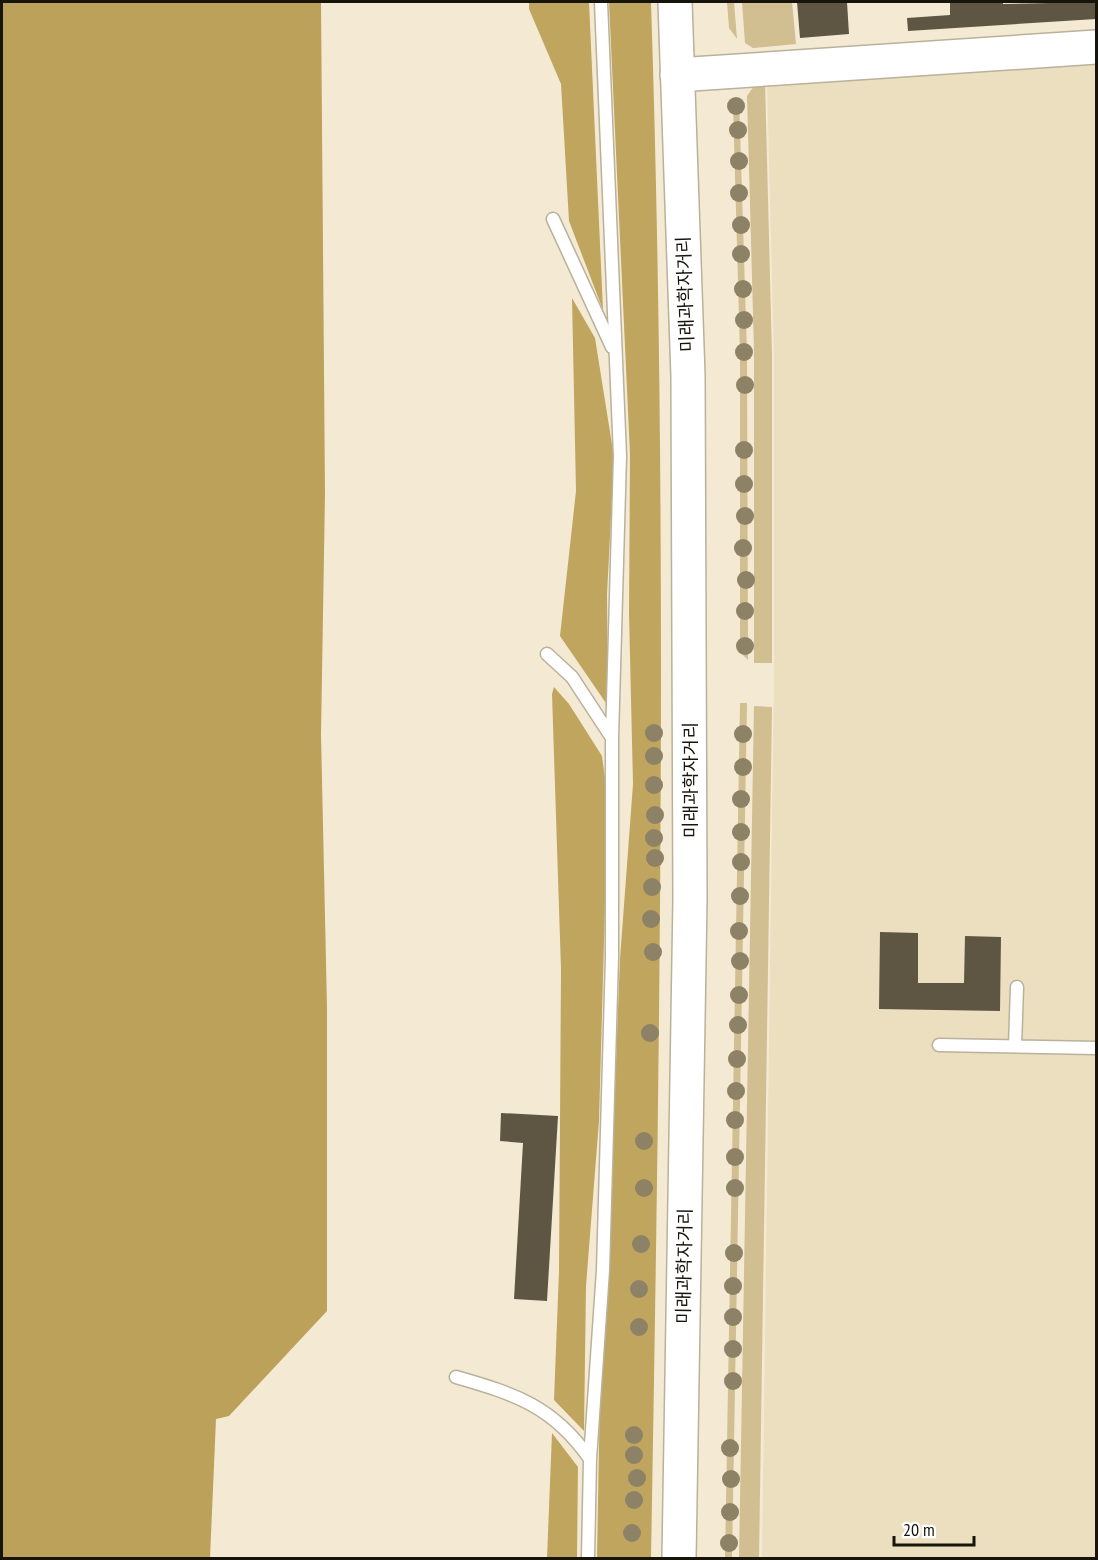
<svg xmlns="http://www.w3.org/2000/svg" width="1098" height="1560" viewBox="0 0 1098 1560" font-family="'PT Sans Narrow','Noto Sans KR',sans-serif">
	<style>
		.built { fill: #ebdfc0 }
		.green { fill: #d1be91 }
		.forest { fill: #c0a55f }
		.water { fill: #bca15b }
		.building { fill: #5e5642 }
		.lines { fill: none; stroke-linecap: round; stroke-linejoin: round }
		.lane-casing { stroke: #bab19b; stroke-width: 15 }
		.secondary-casing { stroke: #bab19b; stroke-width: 36 }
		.primary-casing { stroke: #bab19b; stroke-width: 36 }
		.lane { stroke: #fff; stroke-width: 12 }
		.secondary { stroke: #fff; stroke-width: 33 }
		.primary { stroke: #fff; stroke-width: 33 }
		.tree { fill: #8d8266 }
		.labels { text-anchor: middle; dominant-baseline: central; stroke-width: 6; stroke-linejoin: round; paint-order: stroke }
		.street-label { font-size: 18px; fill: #17140c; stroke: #fff }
	</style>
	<rect width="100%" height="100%" fill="#f4ead3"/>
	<!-- built -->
	<path class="built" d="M1096,60V1558H762L774,675V358L767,81Z"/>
	<!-- green -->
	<path class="green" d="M727,2H734L737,39L729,28Z
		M742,2H792L796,44L753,48L745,43Z
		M765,81L772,356V663H754V350L747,96L754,86Z
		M739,97L747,353L748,660L740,652V353L733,105Z
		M740,703H747L732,1558H725Z
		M754,706L772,707L759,1558H739Z"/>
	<!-- forest -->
	<path class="forest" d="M529,2H589L603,310L569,221L561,84L529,9Z
		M609,2H651C668,521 660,1039 651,1558H597L600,1391L608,1268L620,959L633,784L629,613L630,454Z
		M572,298L595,338L614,457L607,595L608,706L560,636L576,491Z
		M554,687L569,704L602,756L608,800L599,1121L586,1286L584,1431L554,1400L559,1271L561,969L552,694Z
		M552,1433L578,1467L577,1558H547Z"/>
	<!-- water -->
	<path class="water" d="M2,2H321L325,494L321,734L327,1008V1311L229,1416L216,1419L210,1558H2Z"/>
	<!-- building -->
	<path class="building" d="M797,2H847L849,34L800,38Z
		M1003,2V4L1096,2V19L908,31L907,18L950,15V3Z
		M880,932L918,933V983H964L965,936L1001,937L1000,1011L879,1009Z
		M501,1113L558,1116L547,1301L514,1299L523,1143L500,1141Z"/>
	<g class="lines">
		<defs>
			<path id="lane" d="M553,219L612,347
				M547,654L572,677L612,738
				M939,1045L1096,1048
				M1015,1046L1017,987
				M456,1377C515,1394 553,1406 590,1459
				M588,1558L590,1459L603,1270L612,957V738L620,456L601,2"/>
			<path id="secondary" d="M677,75L1096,47"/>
			<path id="primary" d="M675,2L688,376L690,899L679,1558"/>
		</defs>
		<!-- lane casing -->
		<use href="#lane" class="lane-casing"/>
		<!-- secondary casing -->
		<use href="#secondary" class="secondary-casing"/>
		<!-- primary casing -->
		<use href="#primary" class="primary-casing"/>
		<!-- lane -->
		<use href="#lane" class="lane"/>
		<!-- secondary -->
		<use href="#secondary" class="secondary"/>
		<!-- primary -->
		<use href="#primary" class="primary"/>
	</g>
	<!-- trees -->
	<g class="tree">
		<circle cx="736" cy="106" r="9"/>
		<circle cx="738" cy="130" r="9"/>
		<circle cx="739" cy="161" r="9"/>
		<circle cx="739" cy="193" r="9"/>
		<circle cx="741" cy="225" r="9"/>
		<circle cx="741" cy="254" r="9"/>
		<circle cx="743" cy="289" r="9"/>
		<circle cx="744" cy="320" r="9"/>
		<circle cx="744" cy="352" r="9"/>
		<circle cx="745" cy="385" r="9"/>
		<circle cx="744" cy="450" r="9"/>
		<circle cx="744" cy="484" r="9"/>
		<circle cx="745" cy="516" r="9"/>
		<circle cx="743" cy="548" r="9"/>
		<circle cx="746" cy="580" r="9"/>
		<circle cx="745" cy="611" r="9"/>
		<circle cx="745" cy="646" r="9"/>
		<circle cx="654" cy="733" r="9"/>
		<circle cx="743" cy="734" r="9"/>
		<circle cx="654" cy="756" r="9"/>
		<circle cx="743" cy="767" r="9"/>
		<circle cx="654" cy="785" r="9"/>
		<circle cx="741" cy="799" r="9"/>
		<circle cx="655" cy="815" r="9"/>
		<circle cx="741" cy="832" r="9"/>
		<circle cx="654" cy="838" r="9"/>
		<circle cx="655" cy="858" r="9"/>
		<circle cx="741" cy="862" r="9"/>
		<circle cx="652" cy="887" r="9"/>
		<circle cx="740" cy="896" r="9"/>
		<circle cx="651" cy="919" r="9"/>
		<circle cx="739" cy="931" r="9"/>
		<circle cx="653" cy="952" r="9"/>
		<circle cx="740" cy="961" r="9"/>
		<circle cx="739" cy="995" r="9"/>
		<circle cx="738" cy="1025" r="9"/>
		<circle cx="650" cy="1033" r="9"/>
		<circle cx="737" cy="1059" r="9"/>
		<circle cx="736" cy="1091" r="9"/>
		<circle cx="735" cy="1120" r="9"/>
		<circle cx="644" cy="1141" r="9"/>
		<circle cx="735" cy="1157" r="9"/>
		<circle cx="644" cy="1188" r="9"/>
		<circle cx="735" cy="1188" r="9"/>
		<circle cx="641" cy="1244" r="9"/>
		<circle cx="734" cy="1253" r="9"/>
		<circle cx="733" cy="1286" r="9"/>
		<circle cx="639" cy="1289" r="9"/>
		<circle cx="733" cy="1317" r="9"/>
		<circle cx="639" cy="1327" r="9"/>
		<circle cx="733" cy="1349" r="9"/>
		<circle cx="733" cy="1381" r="9"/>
		<circle cx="634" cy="1435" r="9"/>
		<circle cx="730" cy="1448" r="9"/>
		<circle cx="634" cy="1455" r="9"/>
		<circle cx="637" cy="1478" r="9"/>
		<circle cx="731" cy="1479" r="9"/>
		<circle cx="634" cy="1500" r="9"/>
		<circle cx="730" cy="1512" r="9"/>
		<circle cx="632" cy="1533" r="9"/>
		<circle cx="729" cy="1543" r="9"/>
	</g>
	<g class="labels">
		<!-- street labels -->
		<g class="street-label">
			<text transform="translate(685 294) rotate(-92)">미래과학자거리</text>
			<text transform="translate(690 780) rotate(-90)">미래과학자거리</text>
			<text transform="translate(684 1266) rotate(-89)">미래과학자거리</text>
		</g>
	</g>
	<!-- border -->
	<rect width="1098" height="1560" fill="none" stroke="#17140c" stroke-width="6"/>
	<!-- scale -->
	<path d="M894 1536v9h80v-9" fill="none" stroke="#17140c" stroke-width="3"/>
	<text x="903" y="1536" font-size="18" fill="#17140c" stroke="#ffffff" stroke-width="4.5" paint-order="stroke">20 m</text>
</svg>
